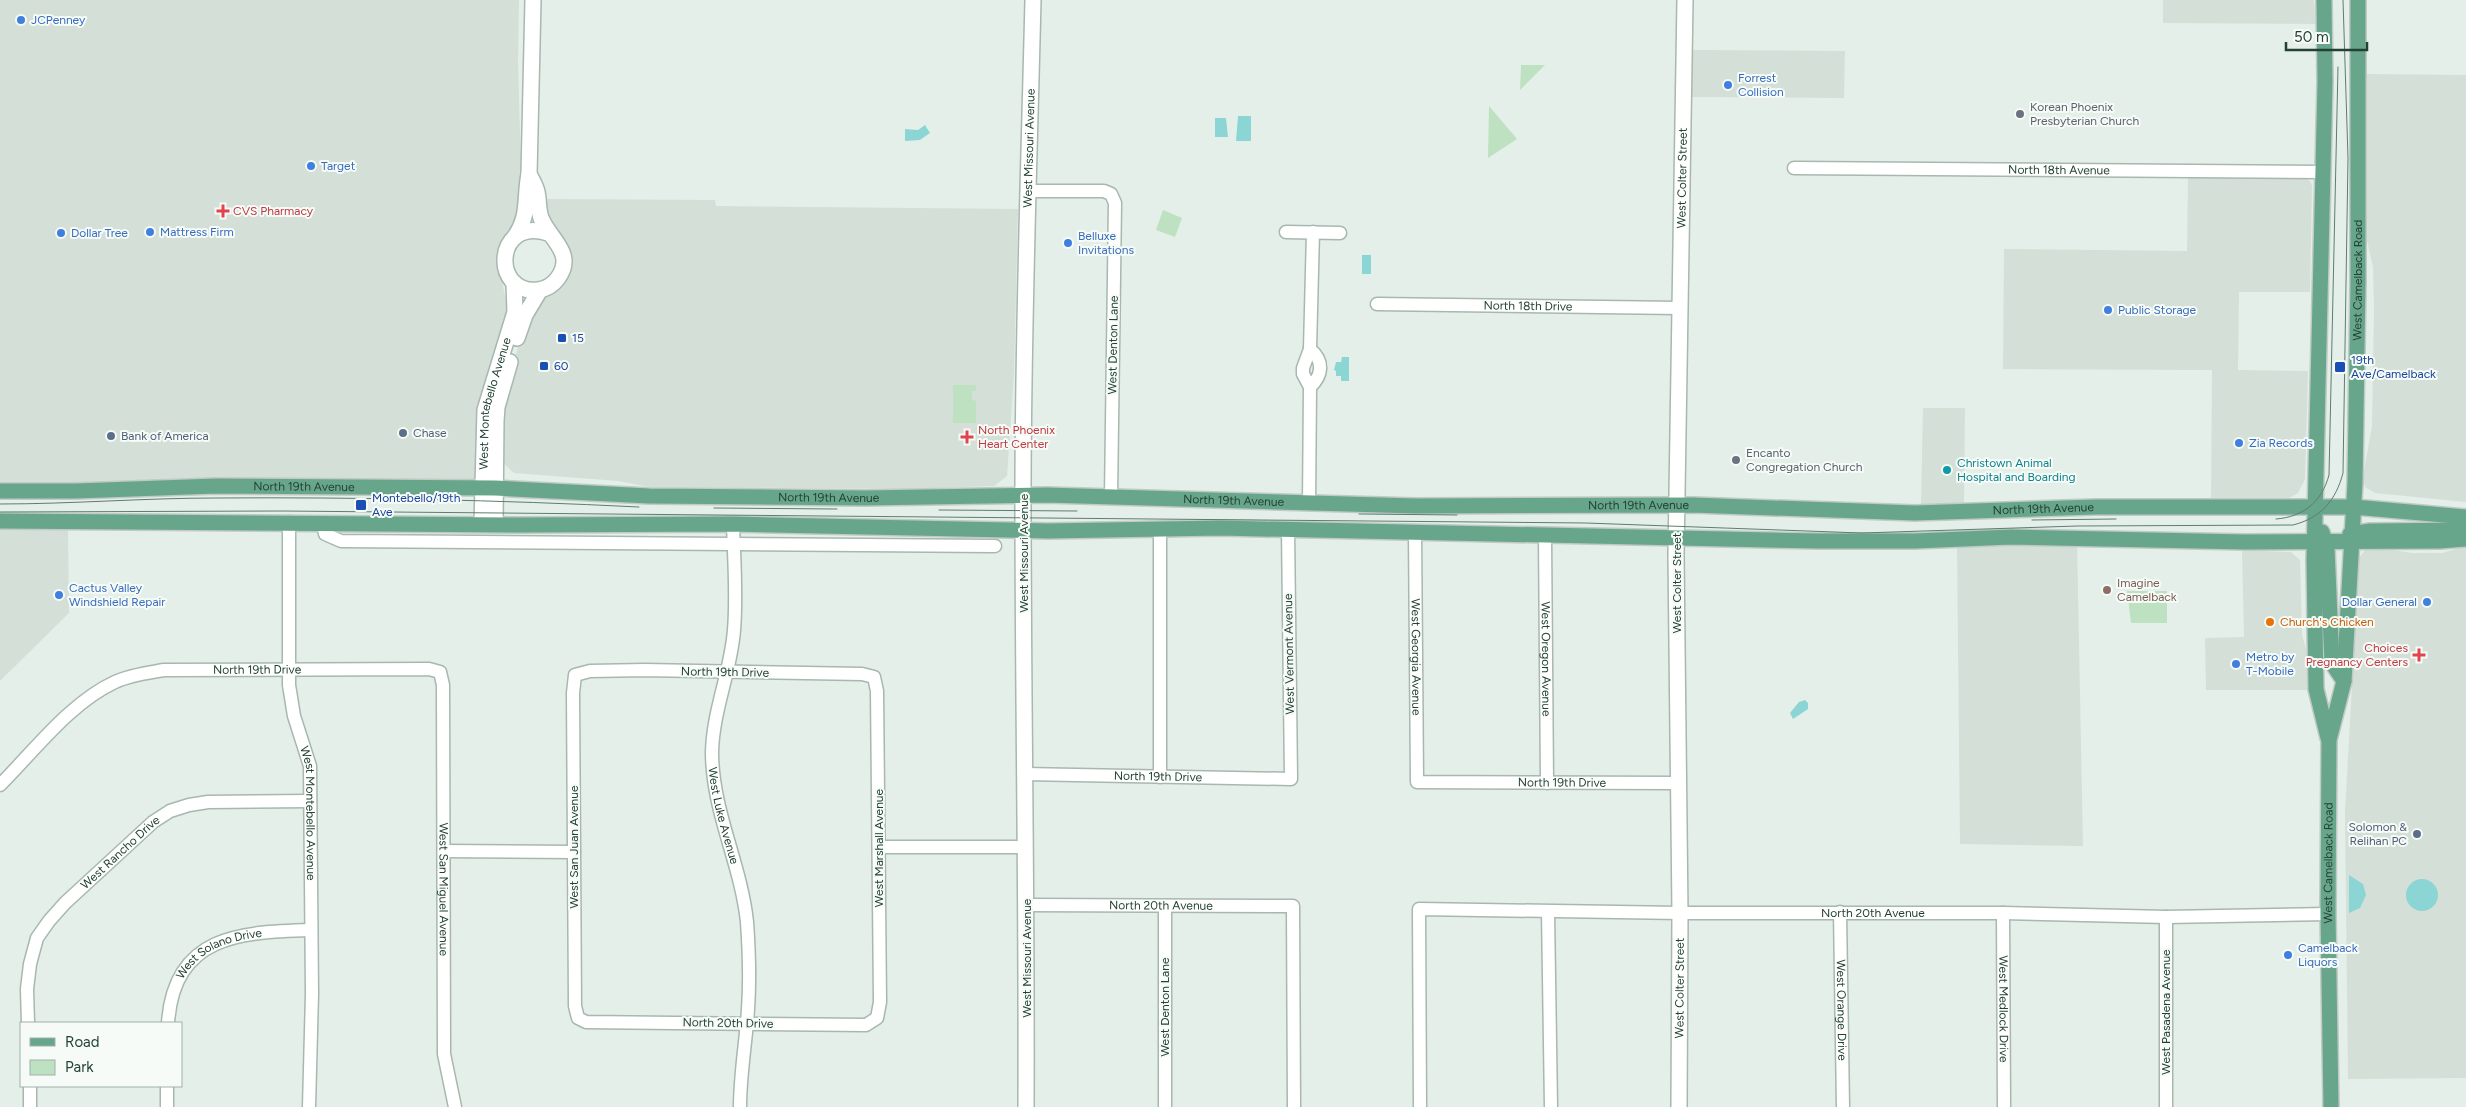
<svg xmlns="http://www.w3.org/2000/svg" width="2466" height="1107" viewBox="0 0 2466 1107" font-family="Figtree,sans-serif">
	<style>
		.built { fill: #d3dfd7 }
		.green { fill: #bde1c1 }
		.water { fill: #8bd6d4 }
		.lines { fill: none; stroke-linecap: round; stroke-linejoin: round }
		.minor-casing { stroke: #a7b8af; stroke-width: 15 }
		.tertiary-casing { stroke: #a7b8af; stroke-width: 18 }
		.primary-casing { stroke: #c1cac6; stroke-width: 18 }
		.minor { stroke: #fff; stroke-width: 12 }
		.tertiary { stroke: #fff; stroke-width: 15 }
		.primary { stroke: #67a68b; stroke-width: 15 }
		.tram { stroke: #5e7d6f; stroke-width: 1 }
		.shop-dot { fill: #3f7fe0; stroke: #f6fbf7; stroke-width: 2 }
		.worship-dot { fill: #6b7280; stroke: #f6fbf7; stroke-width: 2 }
		.health-dot { fill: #e0444e; stroke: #f6fbf7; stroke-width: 2 }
		.transit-dot { fill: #1a4fb4; stroke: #f6fbf7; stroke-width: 2 }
		.service-dot { fill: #5c6f8a; stroke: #f6fbf7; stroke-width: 2 }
		.culture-dot { fill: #0f9aa8; stroke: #f6fbf7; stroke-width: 2 }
		.education-dot { fill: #8d6e63; stroke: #f6fbf7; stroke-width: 2 }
		.food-dot { fill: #e8710a; stroke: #f6fbf7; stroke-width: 2 }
		.labels { text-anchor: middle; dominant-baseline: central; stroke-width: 4; stroke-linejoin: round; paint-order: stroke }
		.shop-label { font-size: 12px; fill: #366cbe; stroke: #f6fbf7; text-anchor: start }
		.worship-label { font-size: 12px; fill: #5b616d; stroke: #f6fbf7; text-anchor: start }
		.street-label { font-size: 12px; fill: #234234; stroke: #f6fbf7 }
		.health-label { font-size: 12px; fill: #be3a42; stroke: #f6fbf7; text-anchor: start }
		.transit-label { font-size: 12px; fill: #164399; stroke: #f6fbf7; text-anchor: start }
		.service-label { font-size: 12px; fill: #4e5e75; stroke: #f6fbf7; text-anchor: start }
		.culture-label { font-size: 12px; fill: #0d838f; stroke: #f6fbf7; text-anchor: start }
		.education-label { font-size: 12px; fill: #785e54; stroke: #f6fbf7; text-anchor: start }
		.food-label { font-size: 12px; fill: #c56008; stroke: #f6fbf7; text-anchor: start }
	</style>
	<rect width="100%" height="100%" fill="#e5efe9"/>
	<!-- built -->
	<path class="built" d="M0,0H519L518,62L522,204L505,238L503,286L509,316L480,400L475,483L294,479L0,486Z
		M2163,0H2314L2316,24L2163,23Z
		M1692,50L1845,51L1844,98L1691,97Z
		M2367,74L2466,75V502L2375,493L2365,487L2363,477L2372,426L2374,310L2373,267L2366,236Z
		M2188,176L2304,178L2310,181L2312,186L2310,292H2239L2238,370L2308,371L2305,479L2298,493L2284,501H2211L2212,370L2003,369L2004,249L2187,251Z
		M541,199L715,200L716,206L1018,209L1014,374L1007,476L994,486L909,489L650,487L618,481L514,473L502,462L498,433L507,386L523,330L536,307L569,271L570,251L546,217Z
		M1923,408H1965L1964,505H1921Z
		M0,527H68L69,613L0,681Z
		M2077,541L2083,846L1960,844L1957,546Z
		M2466,546V1078L2348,1079L2345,812L2359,558L2365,550L2374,547L2412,553H2442Z
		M2242,550L2291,552L2300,560L2302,635L2307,653V690H2206L2205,638L2244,637Z"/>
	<!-- green -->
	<path class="green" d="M1521,65H1545L1520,90Z
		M1489,106L1517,139L1488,158Z
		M1163,210L1182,218L1175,237L1156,230Z
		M953,385H976V391H972V400L976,401V423H953Z
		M2127,591H2167V623H2131Z"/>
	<!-- water -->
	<path class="water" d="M1238,116H1251V141H1236Z
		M1215,118H1226L1228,137H1215Z
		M925,125L930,133L920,140L905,141V129L918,130Z
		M1362,255H1371V274H1362Z
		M1342,357H1349V381H1341V376H1336V371L1334,370L1336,362H1341Z
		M1805,700L1808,703V709L1793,719L1790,713L1799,702Z
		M2349,875L2363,884L2366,895L2360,908L2349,913Z
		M2406 895a16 16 0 1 1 32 0a16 16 0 1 1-32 0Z"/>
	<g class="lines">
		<defs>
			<g id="minor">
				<path id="s1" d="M1794,168L2323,172"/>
				<path d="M1028,191H1104L1111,194L1115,203L1111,497"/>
				<path d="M1286,232L1340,233"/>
				<path id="s2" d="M1377,304L1679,308"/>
				<path d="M1310,387C1323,375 1324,361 1310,349"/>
				<path d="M1309,504L1310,387L1303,374V368L1310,349L1313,232"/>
				<path id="s3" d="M289,522V685L294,716L310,766L312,994L309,1107"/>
				<path d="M323,523L325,534L341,541L995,546"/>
				<path id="s4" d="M733,524C734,559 737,595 734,630C731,671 713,710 712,752C712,811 741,864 747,922C749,950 750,981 748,1009C746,1042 740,1074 740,1107"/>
				<path d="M1160,528V777"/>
				<path id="s5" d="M1415,532L1417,782L1678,783"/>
				<path id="s6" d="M1545,537L1547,783"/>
				<path d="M645,670L862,674L874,677L877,691L880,1002L877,1018L866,1025L586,1022L578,1018L575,1006L573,693L575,675L590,671Z"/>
				<path id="s7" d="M1024,774L1291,779L1288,529"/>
				<path id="s8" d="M0,785C34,751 71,702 115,682C130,675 147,673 164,670L429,669L440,672L443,685L444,1054L455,1107"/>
				<path d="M879,847H1026"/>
				<path d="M444,851L574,852"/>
				<path id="s9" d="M1027,905L1293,906L1294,1107"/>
				<path d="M1548,912L1551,1107"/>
				<path id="s10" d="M1840,912L1843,1107"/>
				<path id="s11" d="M2003,913L2004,1107"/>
				<path d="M2166,917V1107"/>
				<path id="s12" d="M28,1023L27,989L30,964L37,938L49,921L65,903L153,822L170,811L189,805L208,802L310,801"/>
				<path id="s13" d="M168,1023C174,935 240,932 311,930"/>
				<path d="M30,1086V1107"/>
				<path d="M167,1107V1086"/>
				<path d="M1165,1107V907"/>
				<path id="s14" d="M1420,1107L1419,909L1680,913H2003L2166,917L2328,914"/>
			</g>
			<g id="tertiary">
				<path d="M529,174C532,180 536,186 537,192C539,201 538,210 541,218C549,239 576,253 558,278C553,285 546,289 538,290C491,295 494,216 548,233"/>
				<path d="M514,238C530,216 524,199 529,174L533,0"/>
				<path d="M517,338L525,315L540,290"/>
				<path id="s15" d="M482,524L485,410L515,312L514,283"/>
				<path d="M495,524L496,421L497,407L510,362"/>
				<path id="s16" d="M1026,1107C1027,903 1023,699 1023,495C1023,330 1029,165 1033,0"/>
				<path id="s17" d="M1679,1107L1680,913L1676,555L1685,0"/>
			</g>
			<g id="primary">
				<path d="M2324,0L2325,82L2314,560L2316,689L2328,738"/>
				<path id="s18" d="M0,491H76L216,486L495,488L649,496L865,498L1047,495L1416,506L1693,505L1915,513L2095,507H2354L2466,517"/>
				<path d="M0,521L520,525L733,524L1048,531L1220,528L1818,541H1915L2011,537L2245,542L2440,541L2466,539"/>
				<path d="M2322,532L2327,548L2332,663L2344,681"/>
				<path d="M2350,534L2370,531L2466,530"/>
				<path id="s19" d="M2331,1107L2328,914L2329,740L2344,681L2355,483L2358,283V0"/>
			</g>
		</defs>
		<!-- minor casing -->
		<use href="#minor" class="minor-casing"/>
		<!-- tertiary casing -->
		<use href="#tertiary" class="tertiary-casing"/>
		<!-- primary casing -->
		<use href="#primary" class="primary-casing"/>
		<!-- minor -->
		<use href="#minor" class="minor"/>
		<!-- tertiary -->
		<use href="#tertiary" class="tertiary"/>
		<!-- primary -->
		<use href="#primary" class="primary"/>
		<!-- tram -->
		<path class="tram" d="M0,504C72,504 144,498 216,498C357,497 498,500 639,507
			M714,508L837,509
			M939,510L1077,511
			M0,512L282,511L1586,523L1862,533L2077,526L2293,525C2321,518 2336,500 2343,473L2348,158L2343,0
			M1359,514L1457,515
			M2276,519C2304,517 2322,501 2329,475L2338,67
			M2032,520L2116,519"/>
	</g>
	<!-- markers -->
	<g class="shop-dot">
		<circle cx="21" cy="20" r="5"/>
		<circle cx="1728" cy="85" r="5"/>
		<circle cx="311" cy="166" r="5"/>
		<circle cx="150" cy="232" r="5"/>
		<circle cx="61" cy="233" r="5"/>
		<circle cx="1068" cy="243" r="5"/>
		<circle cx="2108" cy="310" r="5"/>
		<circle cx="2239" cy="443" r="5"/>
		<circle cx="59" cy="595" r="5"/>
		<circle cx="2427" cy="602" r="5"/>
		<circle cx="2236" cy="664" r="5"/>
		<circle cx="2288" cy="955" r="5"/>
	</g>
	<g class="worship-dot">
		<circle cx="2020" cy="114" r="5"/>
		<circle cx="1736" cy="460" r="5"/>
	</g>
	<g class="health-dot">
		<path d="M220.5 203.5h5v5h5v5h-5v5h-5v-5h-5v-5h5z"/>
		<path d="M964.5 429.5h5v5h5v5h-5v5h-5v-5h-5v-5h5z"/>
		<path d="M2416.5 647.5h5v5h5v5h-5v5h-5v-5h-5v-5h5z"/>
	</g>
	<g class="transit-dot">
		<rect x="557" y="333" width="10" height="10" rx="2.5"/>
		<rect x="539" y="361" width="10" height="10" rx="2.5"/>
		<rect x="2334" y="361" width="12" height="12" rx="2.5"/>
		<rect x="355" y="499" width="12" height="12" rx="2.5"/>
	</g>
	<g class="service-dot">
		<circle cx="403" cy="433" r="5"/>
		<circle cx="111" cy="436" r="5"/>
		<circle cx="2417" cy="834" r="5"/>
	</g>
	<circle class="culture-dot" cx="1947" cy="470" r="5"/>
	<circle class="education-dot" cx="2107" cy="590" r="5"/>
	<circle class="food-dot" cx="2270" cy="622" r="5"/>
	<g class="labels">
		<!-- shop labels -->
		<g class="shop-label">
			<text x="31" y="20">JCPenney</text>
			<text x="1738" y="78">Forrest<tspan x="1738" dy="14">Collision</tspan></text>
			<text x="321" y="166">Target</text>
			<text x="160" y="232">Mattress Firm</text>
			<text x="71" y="233">Dollar Tree</text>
			<text x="1078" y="236">Belluxe<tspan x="1078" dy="14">Invitations</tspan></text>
			<text x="2118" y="310">Public Storage</text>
			<text x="2249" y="443">Zia Records</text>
			<text x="69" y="588">Cactus Valley<tspan x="69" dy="14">Windshield Repair</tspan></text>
			<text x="2417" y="602" text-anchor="end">Dollar General</text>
			<text x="2246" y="657">Metro by<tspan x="2246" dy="14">T-Mobile</tspan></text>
			<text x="2298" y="948">Camelback<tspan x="2298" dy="14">Liquors</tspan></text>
		</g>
		<!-- worship labels -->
		<g class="worship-label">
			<text x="2030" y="107">Korean Phoenix<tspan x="2030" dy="14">Presbyterian Church</tspan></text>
			<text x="1746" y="453">Encanto<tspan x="1746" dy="14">Congregation Church</tspan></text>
		</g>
		<!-- street labels -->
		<g class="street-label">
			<text stroke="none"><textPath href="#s16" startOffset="959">West Missouri Avenue</textPath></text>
			<text stroke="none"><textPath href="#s1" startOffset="265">North 18th Avenue</textPath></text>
			<text stroke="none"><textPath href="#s17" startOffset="929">West Colter Street</textPath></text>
			<text stroke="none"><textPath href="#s19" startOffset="829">West Camelback Road</textPath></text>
			<text stroke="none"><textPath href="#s2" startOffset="151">North 18th Drive</textPath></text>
			<text transform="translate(1113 345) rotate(-89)">West Denton Lane</text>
			<text stroke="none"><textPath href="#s15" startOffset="122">West Montebello Avenue</textPath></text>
			<text stroke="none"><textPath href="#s18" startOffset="304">North 19th Avenue</textPath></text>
			<text stroke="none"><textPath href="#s18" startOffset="829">North 19th Avenue</textPath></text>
			<text stroke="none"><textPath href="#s18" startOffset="1234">North 19th Avenue</textPath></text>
			<text stroke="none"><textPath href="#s18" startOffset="1639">North 19th Avenue</textPath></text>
			<text stroke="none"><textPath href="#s18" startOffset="2044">North 19th Avenue</textPath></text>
			<text transform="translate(1024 553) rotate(-90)">West Missouri Avenue</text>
			<text transform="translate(1677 583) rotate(-90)">West Colter Street</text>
			<text transform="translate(1289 654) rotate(-91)">West Vermont Avenue</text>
			<text stroke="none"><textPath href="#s5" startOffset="125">West Georgia Avenue</textPath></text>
			<text stroke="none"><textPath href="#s6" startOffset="122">West Oregon Avenue</textPath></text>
			<text stroke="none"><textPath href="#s8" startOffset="299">North 19th Drive</textPath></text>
			<text transform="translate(725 672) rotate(1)">North 19th Drive</text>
			<text stroke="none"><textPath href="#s7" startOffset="134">North 19th Drive</textPath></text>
			<text stroke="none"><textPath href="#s5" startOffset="395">North 19th Drive</textPath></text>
			<text stroke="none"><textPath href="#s3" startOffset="294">West Montebello Avenue</textPath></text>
			<text stroke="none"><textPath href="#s4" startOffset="295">West Luke Avenue</textPath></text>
			<text transform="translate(574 847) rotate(-90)">West San Juan Avenue</text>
			<text transform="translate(879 848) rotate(-90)">West Marshall Avenue</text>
			<text stroke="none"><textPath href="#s12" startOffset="206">West Rancho Drive</textPath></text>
			<text stroke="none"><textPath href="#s19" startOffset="244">West Camelback Road</textPath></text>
			<text stroke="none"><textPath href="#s8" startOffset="700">West San Miguel Avenue</textPath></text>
			<text stroke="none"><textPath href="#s9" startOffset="134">North 20th Avenue</textPath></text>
			<text stroke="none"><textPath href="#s14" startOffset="652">North 20th Avenue</textPath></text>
			<text stroke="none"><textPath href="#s13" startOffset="96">West Solano Drive</textPath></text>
			<text transform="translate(1027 958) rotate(-90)">West Missouri Avenue</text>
			<text stroke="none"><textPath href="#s17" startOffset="119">West Colter Street</textPath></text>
			<text transform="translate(1165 1007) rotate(-90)">West Denton Lane</text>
			<text stroke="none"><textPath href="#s10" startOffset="98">West Orange Drive</textPath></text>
			<text stroke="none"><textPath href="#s11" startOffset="96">West Medlock Drive</textPath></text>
			<text transform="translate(2166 1012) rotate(-90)">West Pasadena Avenue</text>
			<text transform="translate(728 1023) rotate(1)">North 20th Drive</text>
		</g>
		<!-- health labels -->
		<g class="health-label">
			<text x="233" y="211">CVS Pharmacy</text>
			<text x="978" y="430">North Phoenix<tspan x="978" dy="14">Heart Center</tspan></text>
			<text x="2408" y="648" text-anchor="end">Choices<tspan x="2408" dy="14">Pregnancy Centers</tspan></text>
		</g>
		<!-- transit labels -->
		<g class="transit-label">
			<text x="572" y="338">15</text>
			<text x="2351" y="360">19th<tspan x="2351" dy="14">Ave/Camelback</tspan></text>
			<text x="554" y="366">60</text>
			<text x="372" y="498">Montebello/19th<tspan x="372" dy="14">Ave</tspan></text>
		</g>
		<!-- service labels -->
		<g class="service-label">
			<text x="413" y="433">Chase</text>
			<text x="121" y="436">Bank of America</text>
			<text x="2407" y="827" text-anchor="end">Solomon &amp;<tspan x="2407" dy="14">Relihan PC</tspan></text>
		</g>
		<!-- culture labels -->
		<g class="culture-label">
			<text x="1957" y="463">Christown Animal<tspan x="1957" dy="14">Hospital and Boarding</tspan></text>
		</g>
		<!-- education labels -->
		<g class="education-label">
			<text x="2117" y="583">Imagine<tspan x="2117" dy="14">Camelback</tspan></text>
		</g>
		<!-- food labels -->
		<g class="food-label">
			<text x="2280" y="622">Church's Chicken</text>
		</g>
	</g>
	<!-- legend -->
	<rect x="20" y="1022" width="162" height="65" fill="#f6fbf7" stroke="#a2b1a9"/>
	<rect x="30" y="1038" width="25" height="8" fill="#67a68b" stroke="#a2b1a9"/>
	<text x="65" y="1047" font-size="15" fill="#234234">Road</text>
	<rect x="30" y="1060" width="25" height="15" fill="#bde1c1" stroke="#a2b1a9"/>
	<text x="65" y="1072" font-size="15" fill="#234234">Park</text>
	<!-- scale -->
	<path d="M2286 42v8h81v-8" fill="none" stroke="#234234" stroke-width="2.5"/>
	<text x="2294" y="42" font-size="15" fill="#234234" stroke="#f6fbf7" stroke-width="4" paint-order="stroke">50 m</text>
</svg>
